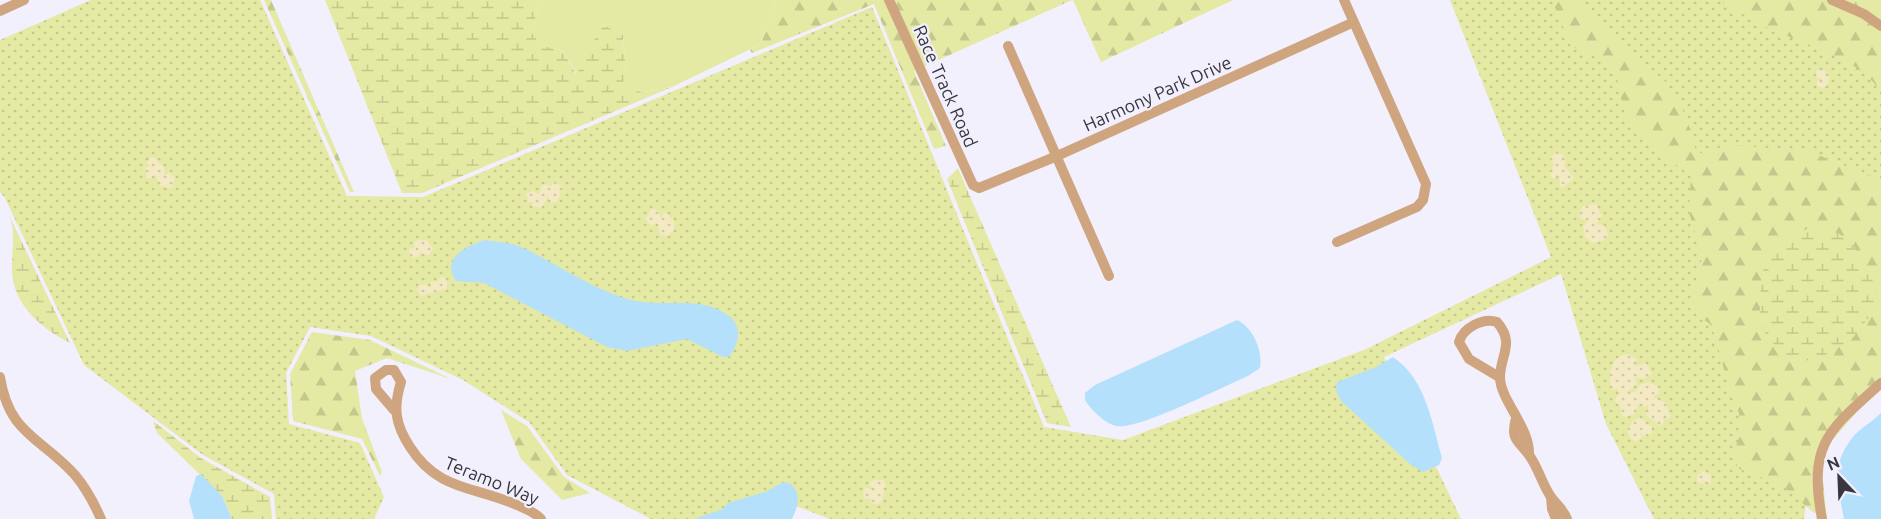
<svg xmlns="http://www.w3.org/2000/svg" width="1881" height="519" viewBox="0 0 1881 519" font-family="Ubuntu,sans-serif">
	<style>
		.grass { fill: url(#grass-dots) }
		.forest { fill: url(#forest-firs) }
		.wetland { fill: url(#wetland-marsh) }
		.sand { fill: url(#sand-dots) }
		.pitch { fill: #e4e9a3 }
		.water { fill: #b5e0fb }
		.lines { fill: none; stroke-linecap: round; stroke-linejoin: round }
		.minor { stroke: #cfa580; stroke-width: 10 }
		.labels { text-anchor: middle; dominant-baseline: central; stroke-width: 4.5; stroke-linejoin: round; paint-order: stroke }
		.street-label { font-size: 18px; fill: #38373f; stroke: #f3f0fd }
	</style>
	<defs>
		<pattern id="grass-dots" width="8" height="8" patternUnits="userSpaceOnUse" patternTransform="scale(1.5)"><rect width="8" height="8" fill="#e4e9a3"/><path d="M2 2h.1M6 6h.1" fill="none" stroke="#c4c88d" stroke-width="1.8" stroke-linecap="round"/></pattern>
		<pattern id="forest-firs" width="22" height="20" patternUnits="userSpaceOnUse" patternTransform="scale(1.5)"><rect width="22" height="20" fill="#e4e9a3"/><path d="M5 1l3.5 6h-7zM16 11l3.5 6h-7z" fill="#c4c88d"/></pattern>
		<pattern id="wetland-marsh" width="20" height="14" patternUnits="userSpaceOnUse" patternTransform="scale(1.5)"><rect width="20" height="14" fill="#e4e9a3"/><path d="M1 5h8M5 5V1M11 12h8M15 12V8" fill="none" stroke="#c4c88d"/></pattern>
		<pattern id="sand-dots" width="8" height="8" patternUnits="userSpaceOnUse" patternTransform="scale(1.5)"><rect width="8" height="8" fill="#f3e9c3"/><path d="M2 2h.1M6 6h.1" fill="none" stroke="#d1c8a9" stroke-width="1.8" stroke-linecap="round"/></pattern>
	</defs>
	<rect width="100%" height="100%" fill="#f3f0fd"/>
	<!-- grass -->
	<path class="grass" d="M91,0H260L347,196L423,197L872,7L1044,427L1123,440L1364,350L1551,257L1450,0H1758L1881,79V320L1818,408L1804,519H1654L1606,424L1561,274L1384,357L1461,519H830L793,505L784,519H651L567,475L529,422L463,380L371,336L310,327L286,373L289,424L360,443L384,497L374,519H276L274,494L203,455L84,365L5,198L0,192V40Z"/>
	<!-- forest -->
	<path class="forest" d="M264,0H271L354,192H350Z
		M776,0H1072L914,71L946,146L934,149L874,4L752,53L750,50L761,44Z
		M1073,0H1233L1101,62Z
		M1552,0H1576L1610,35L1666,82L1686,116L1697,154L1729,145L1808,151L1881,180V384L1830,443L1821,462L1827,519L1813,512L1781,485L1737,468L1735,450L1739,437V413L1728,384L1715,336L1710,324L1696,314L1694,305V290L1702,257L1689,212L1691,176L1645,141L1626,121L1617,78L1608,63L1571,46Z
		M1719,0H1881V92C1859,56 1796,43 1760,24C1746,16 1732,8 1719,0Z
		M312,332L370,340L451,379L387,358L355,371L362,418L382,472L380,476L362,439L293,421L290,374Z
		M501,410L527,426L564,477L590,493L562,500L521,459Z"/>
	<!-- wetland -->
	<path class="wetland" d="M325,0H540L532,33L541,45L563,51L576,74L602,24L623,35L626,74L622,87L643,92L672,87L422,193H402Z
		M958,168L969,194L1071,427L1047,423L947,179Z
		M9,215L70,343C41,328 13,305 12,270C11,251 17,233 9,215Z
		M1807,229L1838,233L1855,248L1877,289V307L1851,340L1825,355L1796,364C1785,354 1771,344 1764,331C1756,315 1760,263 1772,250C1782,239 1794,234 1807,229Z
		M153,421L201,458L270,497L272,519H232L222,496L157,433Z"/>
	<!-- sand -->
	<path class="sand" d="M1817,70H1824L1829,77L1828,84L1823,88L1817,86V81L1822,79L1815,76Z
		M1556,152L1562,154L1566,160L1564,166L1574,178L1564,187H1560L1559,176L1553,179L1550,175L1554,163L1549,159Z
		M152,156L164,167L165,176L169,172L175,178L171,188L160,186L156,175L151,179L147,178L145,168L151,166L146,163Z
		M554,181L562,187L558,201L551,203L548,196L542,208L532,206L533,202H528L526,193L533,191L539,194L543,184L551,186Z
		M1596,204L1602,216L1596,224L1605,226L1608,235L1605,240L1593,243L1585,237L1583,226L1588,221L1581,219L1579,212L1583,206Z
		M652,208L658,211L661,218L665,212L674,221V231L667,236L660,235L657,223L651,226L645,219Z
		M418,240H427L433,249L429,255H423L421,251L418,257L413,258L409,255V249L415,247L414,243Z
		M440,277L447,278V289L421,296L417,290L419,285L427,284L431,288V282L439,281Z
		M1628,354L1637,359L1635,366L1646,363L1652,374L1642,379L1635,377L1637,383L1632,389L1626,391L1634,392L1641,384L1648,382L1659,387V393L1653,397L1666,403L1670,416L1667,420L1663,417L1664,423L1660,426L1646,415L1649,405L1644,407L1639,404L1634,415L1625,417L1621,414V407L1615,402L1616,397L1620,394L1617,389L1612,390C1607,376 1611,355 1628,354Z
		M1640,417L1652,427V433L1645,437L1639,431L1642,437L1636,442L1630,438L1627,430L1633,421Z
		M1704,471L1711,475V485L1704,481L1703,484L1697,482V476Z
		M874,480H883L886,484L882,501L877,505L870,502L871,499H865L863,495L865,487L875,491L868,484Z"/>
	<!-- pitch -->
	<path class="pitch" d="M540,0H776L761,44L672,87L643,92L640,90L625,97L621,87L626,74L623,35L602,24L577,74L563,51L541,45L532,33Z"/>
	<!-- water -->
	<path class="water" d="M485,240C497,242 510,242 521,247C559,264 602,297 643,302C672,306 703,296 729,316C743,327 739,344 729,357H723L687,339L627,351L607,347L484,283L456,281C440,259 467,245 485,240Z
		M1237,320C1253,327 1263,351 1260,368L1248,376C1224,386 1139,430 1117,426C1105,424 1091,410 1085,400V393L1095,385Z
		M1393,357C1426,379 1432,423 1442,458L1439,465L1423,472L1410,464L1341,401L1336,391L1337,382L1376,367Z
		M1881,413V519H1844C1838,487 1830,466 1852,438C1859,429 1872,422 1881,413Z
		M201,474L222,496L232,519H194L189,501L196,476Z
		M784,482L791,484C802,495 798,506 792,519H694L723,509L728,503L765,492Z"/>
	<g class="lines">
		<!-- minor -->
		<path class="minor" d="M889,0L973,185L979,188L1057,156L1354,22
			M1832,0L1864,14L1881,26
			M0,11L24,0
			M1008,46L1109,276
			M1337,242L1417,207L1423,200L1426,184L1344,0
			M0,377C9,435 41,437 75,475C86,488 94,503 101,519
			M1499,377L1469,359L1459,342C1463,328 1483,317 1497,322C1515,343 1501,354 1500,376C1499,399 1530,427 1529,454
			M394,410L376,389L375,378L386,370H394L401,382C393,408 395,424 410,447C438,491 474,486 517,505C526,509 535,512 541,519
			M1516,418C1510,440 1518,440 1529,455C1538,467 1542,484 1551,497C1557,505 1563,509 1567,519
			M1551,497L1552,509L1556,519
			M1822,519C1808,443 1828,431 1881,383"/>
	</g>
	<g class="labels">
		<!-- street labels -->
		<g class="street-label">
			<text transform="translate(946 86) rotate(66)">Race Track Road</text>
			<text transform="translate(1157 93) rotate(-24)">Harmony Park Drive</text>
			<text transform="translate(492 480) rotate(22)">Teramo Way</text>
		</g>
	</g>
	<!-- north arrow -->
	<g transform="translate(1839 477) rotate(337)" stroke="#f3f0fd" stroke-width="4.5" paint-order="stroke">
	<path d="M0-4.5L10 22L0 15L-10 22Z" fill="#38373f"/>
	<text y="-9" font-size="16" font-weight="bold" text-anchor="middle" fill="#38373f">N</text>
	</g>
</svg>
